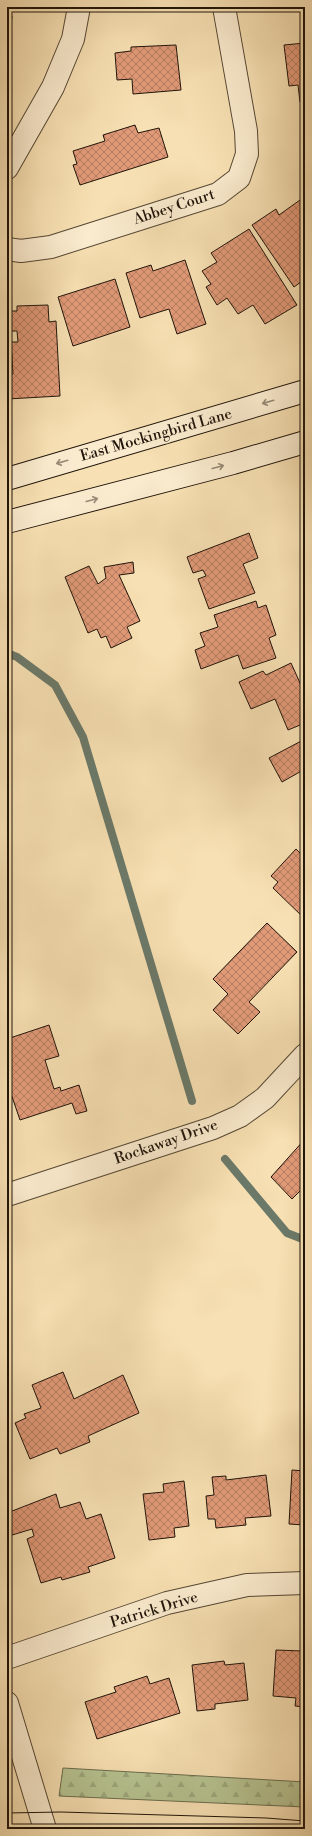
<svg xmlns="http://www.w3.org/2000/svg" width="312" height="1836" viewBox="0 0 312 1836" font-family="'Libre Bodoni',serif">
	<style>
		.forest { fill: url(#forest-firs); stroke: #6a6c4e }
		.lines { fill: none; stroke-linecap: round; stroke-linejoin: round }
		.stream { stroke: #6b7969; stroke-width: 8 }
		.building { fill: url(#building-cross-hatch); stroke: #1f140a }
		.minor-casing { stroke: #554734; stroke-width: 24 }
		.secondary-casing { stroke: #1f140a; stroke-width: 24 }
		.path { stroke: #1f140a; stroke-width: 2.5; stroke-dasharray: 1 2; stroke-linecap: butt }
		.minor { stroke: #faebce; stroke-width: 22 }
		.secondary { stroke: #faebce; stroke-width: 22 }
		.tram { stroke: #1f140a; stroke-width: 1 }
		.oneway { stroke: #978a76 }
		.labels { text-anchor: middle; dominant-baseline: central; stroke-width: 3.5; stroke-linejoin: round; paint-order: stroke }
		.street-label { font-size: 15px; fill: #1f140a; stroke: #faebce }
	</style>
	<defs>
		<pattern id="forest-firs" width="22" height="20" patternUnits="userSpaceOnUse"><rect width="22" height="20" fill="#b6c391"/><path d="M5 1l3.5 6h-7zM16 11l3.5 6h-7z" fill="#9ca77c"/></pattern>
		<pattern id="building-cross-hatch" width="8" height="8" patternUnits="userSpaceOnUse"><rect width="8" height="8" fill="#e19a78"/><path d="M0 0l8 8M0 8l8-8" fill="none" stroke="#b67c61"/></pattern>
	</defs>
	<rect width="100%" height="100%" fill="#f7e0b3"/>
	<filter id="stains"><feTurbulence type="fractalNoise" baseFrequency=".005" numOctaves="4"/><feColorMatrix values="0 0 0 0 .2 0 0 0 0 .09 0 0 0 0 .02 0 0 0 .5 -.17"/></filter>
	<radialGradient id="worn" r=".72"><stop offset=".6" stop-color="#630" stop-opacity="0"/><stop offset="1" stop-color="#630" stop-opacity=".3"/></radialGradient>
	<!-- forest -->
	<path class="forest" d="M63,1768L305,1782V1807L59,1796Z"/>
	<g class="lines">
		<!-- stream -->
		<path class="stream" d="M7,653L17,657L55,685L83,737L192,1101
			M225,1159L287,1233L305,1240"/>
	</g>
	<!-- building -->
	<path class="building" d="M7,15L12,16L8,45H7Z
		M305,43V101L300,102L298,85L289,86L284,45Z
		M176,45L181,90L133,94L132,79L117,80L115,53L131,51V47Z
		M302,117H305V148Z
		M135,125L138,133L159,128L168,157L80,185L73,165L77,164L73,151L105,141L103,135Z
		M300,200L305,207V279L294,287L252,225L276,209L279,215Z
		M249,229L297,305L265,324L253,305L238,314L227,298L217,305L206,287L211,284L202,271L217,262L211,253Z
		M185,260L206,324L177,334L169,309L140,318L126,273L151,265L153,271Z
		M115,279L130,327L73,346L58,297Z
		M48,305L49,322L56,321L60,396L7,399V374H13L11,342H18L17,331H7V311H17V306Z
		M249,533L258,558L243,564L255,593L209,609L198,579L206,576L203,570L193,573L187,557Z
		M133,562L134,573L119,575L140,621L127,627L132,638L111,648L106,636L101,638L97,629L88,633L65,577L89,566L98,584L106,578L104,567Z
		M256,601L258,608L266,605L276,635L269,638L276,658L243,669L238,655L201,669L195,650L205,646L200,633L218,627L214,615Z
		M291,663L305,694V723L288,730L275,699L251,709L239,682L263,671L266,675Z
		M305,739V769L282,782L269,758Z
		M296,849L305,858V919L273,888L278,882L271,876Z
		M267,923L297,952L249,1002L260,1012L238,1034L213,1010L228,994L213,979Z
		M49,1025L59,1056L45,1060L54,1089L60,1087L61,1091L79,1085L87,1111L76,1114L72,1103L20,1120L7,1082V1039Z
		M305,1139V1186L292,1199L271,1177Z
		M63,1372L74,1399L123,1375L139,1413L88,1436L90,1442L60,1454L57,1448L30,1459L15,1423L26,1418L24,1414L41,1408L32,1385Z
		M292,1470L305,1471V1525L289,1524Z
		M266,1475L271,1516L245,1518L246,1525L216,1528L215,1519H208L206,1496L214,1495L212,1477L226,1476V1480Z
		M184,1481L189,1526L174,1528L175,1537L149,1540L143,1494L164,1492L163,1484Z
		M56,1494L60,1508L80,1502L86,1519L101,1514L115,1558L88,1567L90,1572L62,1580L61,1577L41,1583L27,1539L34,1536L32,1529L9,1536L7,1530V1513Z
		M276,1650L302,1651L301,1660H305V1707L295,1706L296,1698L273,1696Z
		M224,1661L225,1665L244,1663L248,1700L215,1704V1709L197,1711L192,1665Z
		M147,1676L150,1684L169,1678L180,1713L97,1739L85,1702L116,1692L114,1687Z"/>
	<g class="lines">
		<defs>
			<path id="minor" d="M7,168L53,87L73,39L79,7
				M7,249L21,251L51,247L218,194L239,178L247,154L246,131L224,7
				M7,1195L213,1128L240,1116L265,1098L305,1055
				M7,1658L167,1603L247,1585L305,1583
				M7,1703L45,1829"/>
			<path id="secondary" d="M7,479L305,391
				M7,522L233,463L305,442"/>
		</defs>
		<!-- minor casing -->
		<use href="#minor" class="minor-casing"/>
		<!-- secondary casing -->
		<use href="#secondary" class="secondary-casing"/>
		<!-- path -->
		<path class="path" d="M7,221L11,222"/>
		<!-- minor -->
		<use href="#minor" class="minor"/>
		<!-- secondary -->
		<use href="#secondary" class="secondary"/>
		<!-- tram -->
		<path class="tram" d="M7,1813L61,1812L266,1818L305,1821"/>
	</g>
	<!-- one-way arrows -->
	<defs><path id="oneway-shaft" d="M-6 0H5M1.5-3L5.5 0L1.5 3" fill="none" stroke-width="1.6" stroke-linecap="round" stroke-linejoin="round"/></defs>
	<g class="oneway">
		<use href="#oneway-shaft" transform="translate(268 402) rotate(164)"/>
		<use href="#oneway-shaft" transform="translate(62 462) rotate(164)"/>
		<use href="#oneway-shaft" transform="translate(218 467) rotate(-15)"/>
		<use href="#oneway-shaft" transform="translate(92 500) rotate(-15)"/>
	</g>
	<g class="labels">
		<!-- street labels -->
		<g class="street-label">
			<text transform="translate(174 207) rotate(-18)">Abbey Court</text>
			<text transform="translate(156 435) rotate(-16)">East Mockingbird Lane</text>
			<text transform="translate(166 1142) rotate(-19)">Rockaway Drive</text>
			<text transform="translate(154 1610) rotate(-17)">Patrick Drive</text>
		</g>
	</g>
	<!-- margin -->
	<rect width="312" height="1836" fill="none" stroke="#f7e0b3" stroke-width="24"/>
	<rect x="8" y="8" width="296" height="1820" fill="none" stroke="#1f140a" stroke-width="2"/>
	<rect x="12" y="12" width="288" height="1812" fill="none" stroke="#1f140a"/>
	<rect width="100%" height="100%" filter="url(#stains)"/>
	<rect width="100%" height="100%" fill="url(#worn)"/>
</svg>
